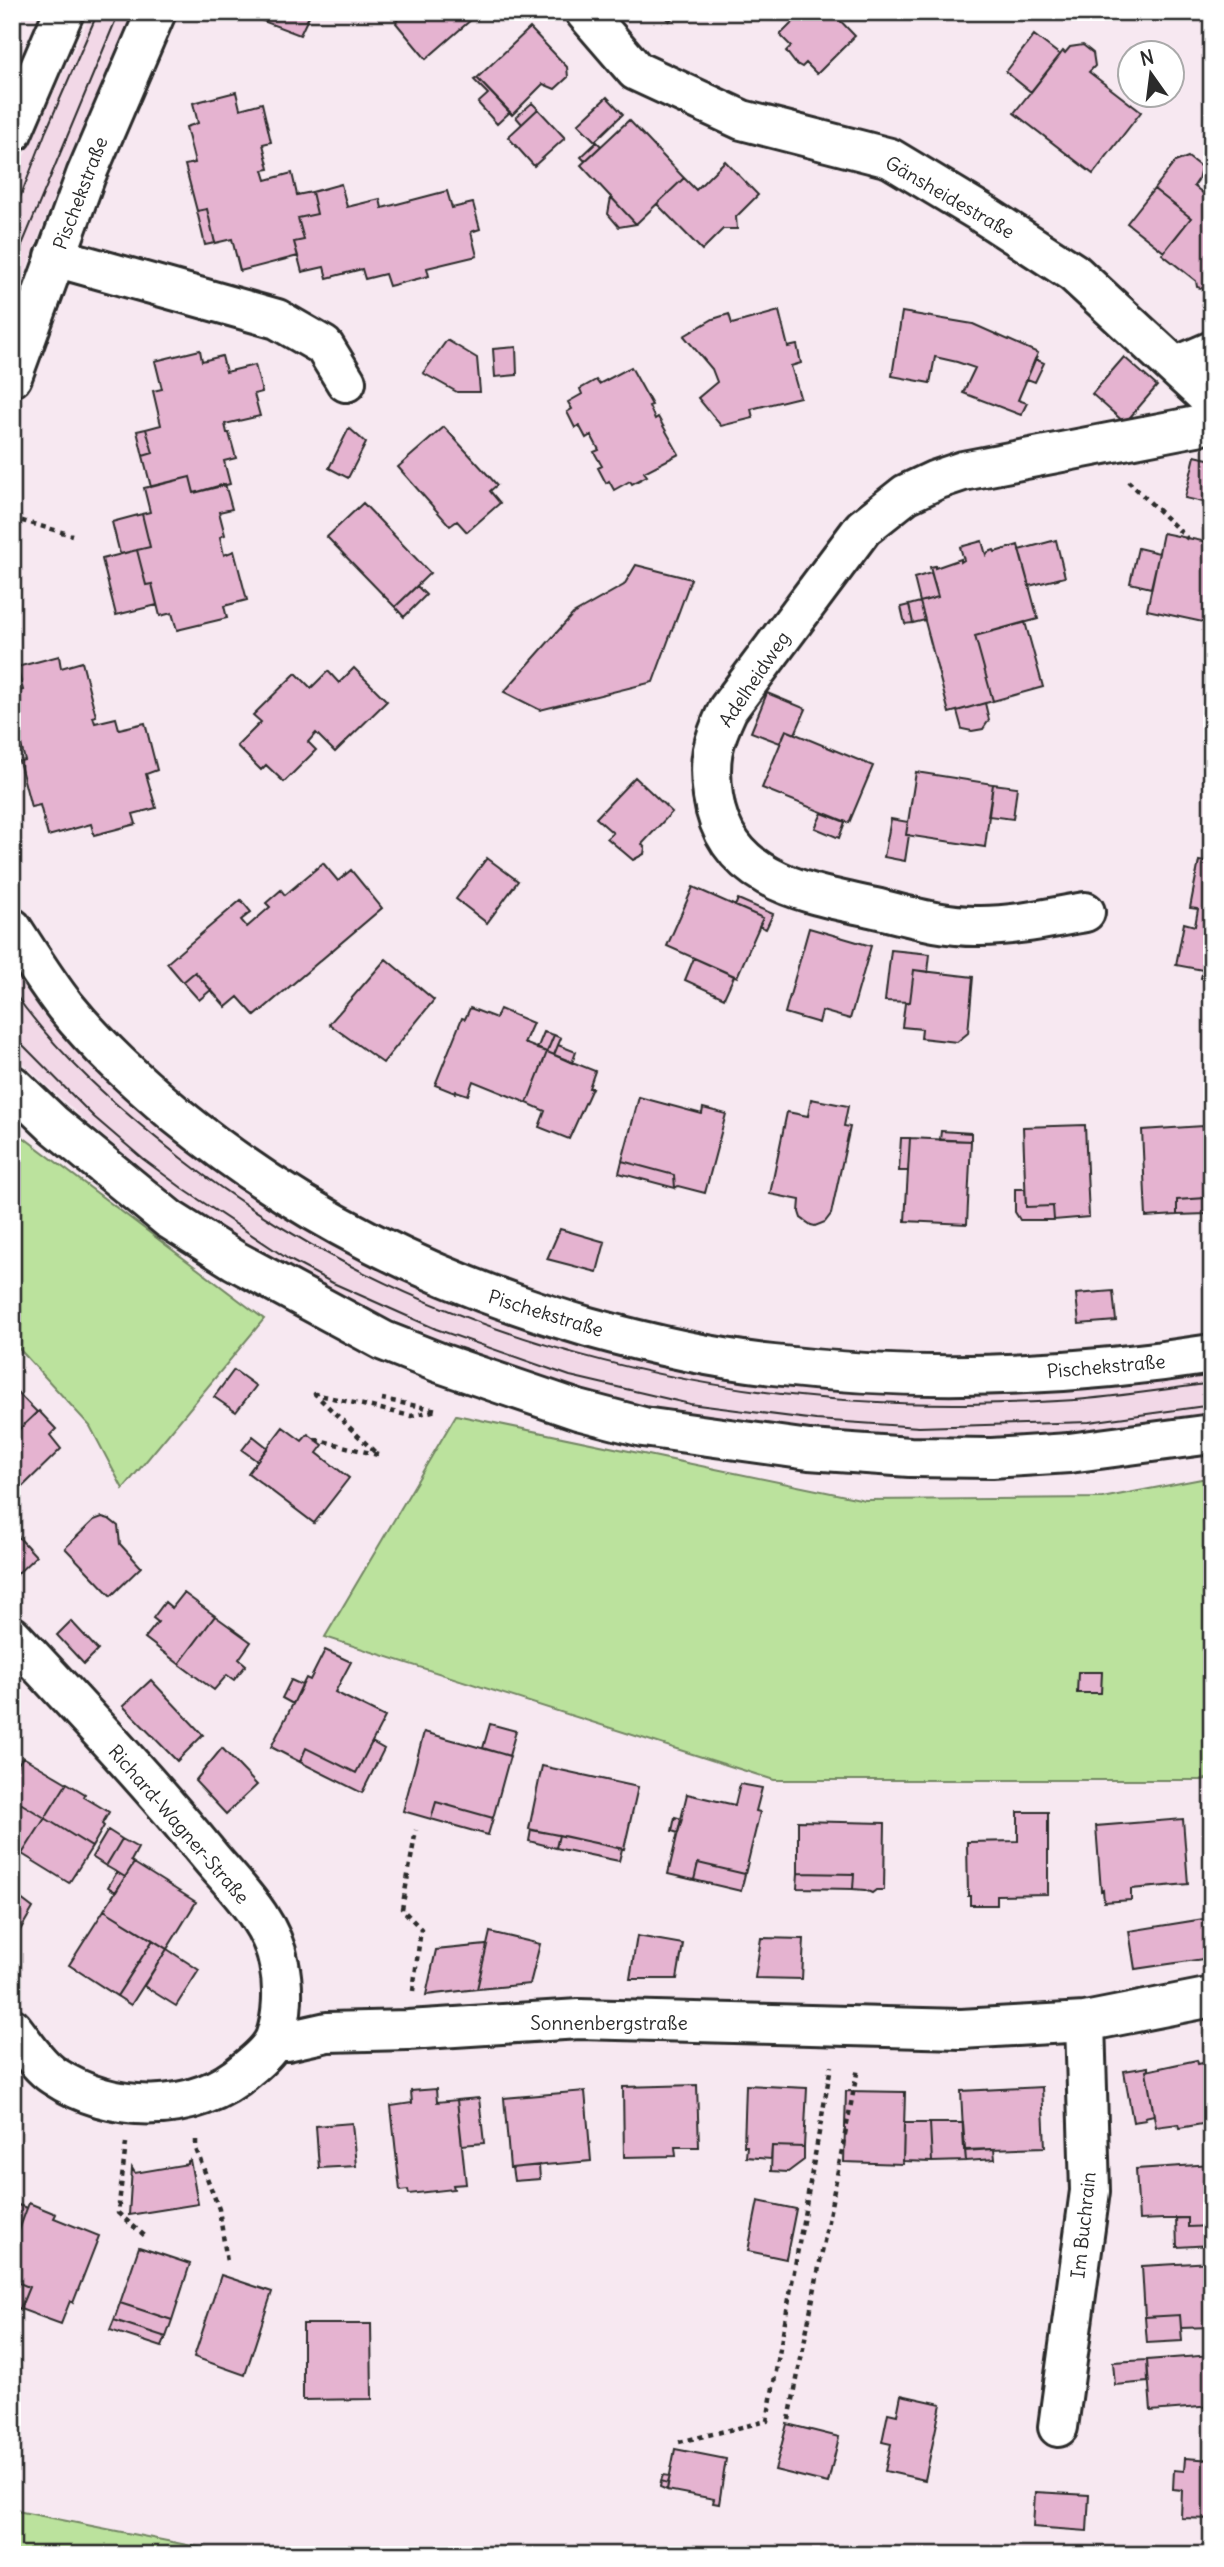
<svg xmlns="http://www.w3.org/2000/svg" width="1224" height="2567" viewBox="0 0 1224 2567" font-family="Delius,sans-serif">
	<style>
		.built { fill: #f2d8e7 }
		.green { fill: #bbe29d; stroke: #738664; stroke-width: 2 }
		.building { fill: #e5b3d0; stroke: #2b2b2b; stroke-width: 2 }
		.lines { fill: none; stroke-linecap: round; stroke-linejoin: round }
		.minor-casing { stroke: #2b2b2b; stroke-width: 44 }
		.major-casing { stroke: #2b2b2b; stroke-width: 44 }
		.path { stroke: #2b2b2b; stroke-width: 4.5; stroke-dasharray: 5 5; stroke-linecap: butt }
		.minor { stroke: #fff; stroke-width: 38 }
		.major { stroke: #fff; stroke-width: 38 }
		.tram { stroke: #2b2b2b; stroke-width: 2 }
		.labels { text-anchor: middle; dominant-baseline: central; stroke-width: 5; stroke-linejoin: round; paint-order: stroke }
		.street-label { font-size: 19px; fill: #2b2b2b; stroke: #fff }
	</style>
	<rect width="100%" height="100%" fill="#f7e8f1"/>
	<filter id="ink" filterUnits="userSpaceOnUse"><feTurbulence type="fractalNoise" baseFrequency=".0143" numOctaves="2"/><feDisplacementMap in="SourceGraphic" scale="14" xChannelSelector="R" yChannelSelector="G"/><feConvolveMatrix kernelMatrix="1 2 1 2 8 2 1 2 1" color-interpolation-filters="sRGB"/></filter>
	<g filter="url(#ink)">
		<!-- built -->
		<path class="built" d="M92,12H135L66,164L12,307V187L24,156Z
			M12,969L33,1000L66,1041L107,1082L146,1117L257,1202L358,1256L435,1293L509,1322L587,1347L658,1364L950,1394H1015L1069,1390L1212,1372V1414L1118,1426L1025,1435L916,1436L794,1427L700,1416L603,1395L526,1374L384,1316L281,1266L198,1213L157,1181L79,1115L25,1065L12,1050Z"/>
		<!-- green -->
		<path class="green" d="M12,1125L19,1134L264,1319L123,1489L90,1426L12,1341Z
			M456,1415L865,1500L1102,1498L1212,1477V1778L1201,1780H774L325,1637Z
			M12,2510L237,2555H12Z"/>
		<!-- building -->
		<path class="building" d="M311,12L300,35L242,13L243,12Z
			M401,12H480L426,59L396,23Z
			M660,12H679L669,21Z
			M803,12H832L855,36L817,74L806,63L802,67L795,63L786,51L791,46L780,35Z
			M530,28L567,67L568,77L555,89L543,84L512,115L477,78Z
			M1034,35L1060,55L1031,92L1006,72Z
			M1083,45L1093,53L1095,66L1089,72L1141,112L1093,174L1014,113L1063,51L1065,53L1070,47Z
			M477,78L510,112L497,124L478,103L488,94L474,80Z
			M236,92L240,109L262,103L271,142L263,144L269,169L263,170L266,180L292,173L297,195L312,192L317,214L298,218L304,240L294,242L298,256L240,271L232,239L215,243L207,209L197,211L185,165L195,163L186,127L198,123L193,103Z
			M607,97L623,114L595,141L578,124Z
			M532,103L538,109L522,124L516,117Z
			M538,109L565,138L534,166L508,137Z
			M629,120L684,178L636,224L581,165Z
			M597,142L601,146L585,161L581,157Z
			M1188,157L1201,167L1198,180L1194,186L1208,197L1210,193L1212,195V288L1208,290L1197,287L1196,281L1162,254L1191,218L1154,189L1175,162Z
			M725,161L758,195L736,217L737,229H723L702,250L657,204L684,178L696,190Z
			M341,184L347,207L380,199L382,208L447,191L452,208L473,203L480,229L471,232L477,256L427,268L429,276L389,286L385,274L365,279L362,269L327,278L324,267L302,272L294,242L304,240L298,218L317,214L312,192Z
			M1154,189L1191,218L1164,252L1127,223Z
			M611,197L636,224L619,227L608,214Z
			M207,209L215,243L205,245L197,211Z
			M779,311L788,347L797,345L801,363L791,366L800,397L751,409L753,418L721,426L698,398L717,382L712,369L684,336L713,319L729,314L732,324Z
			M902,312L973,324L1038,353L1018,400L1027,403L1021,415L963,393L975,368L957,362L935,357L930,383L892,376Z
			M447,340L477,358L480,392H457L423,373Z
			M516,347L517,375L495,377L493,349Z
			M200,350L202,361L222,356L226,372L255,365L262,392L254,394L260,416L225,424L227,433H229L236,458L224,461L230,484L194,493L190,477L151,487L143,456L153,453L146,429L161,425L153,391L162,389L155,361Z
			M1124,357L1157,386L1125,423L1092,394Z
			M1035,359L1044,363L1035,382L1027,379Z
			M631,367L652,405L649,406L655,419L658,417L679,454L644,472L647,476L632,484L630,481L614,490L609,481L606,483L598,468L602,466L594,452L599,450L591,435L586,438L579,425L575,428L567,412L572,409L568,402L582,394L580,389L596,380L599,384Z
			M444,427L497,485L490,491L500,503L467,532L457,521L450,526L398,467Z
			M349,428L366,443L348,478L329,468Z
			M146,429L153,453L143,456L137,431Z
			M1195,456L1212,460V504L1185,498Z
			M190,477L194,493L225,484L232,509L219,512L225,535L220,537L224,555L234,551L247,600L224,606L227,618L177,630L172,613L160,616L152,584L146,585L137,550L150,547L142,514L150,512L144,488Z
			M363,503L430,573L395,607L327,537Z
			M142,514L150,547L120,554L112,522Z
			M1163,533L1212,543V624L1147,610Z
			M1056,540L1065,577L1029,586L1019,550Z
			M982,541L986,555L988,552L994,550L995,552L1018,545L1038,619L975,636L993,701L949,713L920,602L938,597L930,567L935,566V568L961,559V562L964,560L960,547Z
			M1138,548L1159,553L1151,588L1130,583Z
			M137,550L146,585L152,584L157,605L116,615L102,559Z
			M636,565L691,579L653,682L540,710L504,692L573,614L624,585Z
			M931,573L938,597L920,602L914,578Z
			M417,586L426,595L404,617L395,607Z
			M920,602L925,620L913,623L909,605Z
			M909,605L913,623L905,624L901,607Z
			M1025,622L1043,687L993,701L975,636Z
			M59,656L61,668L82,662L96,716L93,717L95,723L116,718L119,729L145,723L157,770L146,774L156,808L133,814L136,824L94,835L91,824L48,836L40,805L31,807L19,761L25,760L16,727L21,726L12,693L23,690L17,667Z
			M354,668L387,701L335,752L316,733L308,742L316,750L284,782L266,765L261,770L237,746L261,722L253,715L296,673L311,688L328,671L339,683Z
			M12,693L19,717L12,719Z
			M767,693L806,709L795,734L786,730L780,743L751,732Z
			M985,703L989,720L983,729L972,731L962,729L957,711Z
			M786,730L873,766L849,823L762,788Z
			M916,772L993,784L985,847L906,835Z
			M635,777L672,812L642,844L645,848L644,854L633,860L607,838L613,833L596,818Z
			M993,784L1017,787L1013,819L988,816Z
			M822,813L845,822L839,838L815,828Z
			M891,819L908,822L906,835H909L905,861L884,857Z
			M487,858L518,881L487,923L456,899Z
			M1199,861L1212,863V980L1201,978L1203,970L1176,965L1184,923L1195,926L1198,909L1190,908Z
			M323,863L338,881L351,870L382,908L255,1016L238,997L226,1007L195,972L183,982L167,963L241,900L251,912L241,920L247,927L270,907L266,903L281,890L285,895Z
			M693,887L763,918L737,977L667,946Z
			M738,899L773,914L766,929L759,926L763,918L735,906Z
			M809,928L871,946L850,1019L822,1011L819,1023L785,1013Z
			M891,950L930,954L928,972L914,970L910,1002L885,1001Z
			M694,958L734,976L724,998L685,980Z
			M386,959L434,1000L383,1063L329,1024Z
			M914,970L973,977L968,1033L957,1042L921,1038L922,1029L902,1027L905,1003L910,1002Z
			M195,972L211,990L199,1000L183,982Z
			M470,1008L496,1018L500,1009L533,1023L524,1043L547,1052L527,1103L473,1081L468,1095L456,1091L455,1093L435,1085L462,1018L465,1019Z
			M544,1032L554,1035L547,1052L537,1049Z
			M554,1035L561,1038L554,1055L547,1052Z
			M558,1045L576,1052L572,1063L554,1055Z
			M547,1052L595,1071L589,1088H592L569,1139L539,1127L545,1111L527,1103Z
			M639,1097L702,1114L703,1108L726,1114L705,1193L678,1186L675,1188L674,1175L622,1161Z
			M811,1099L848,1106L844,1126L850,1127L831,1214L825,1222L815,1226L811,1225L801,1218L799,1212L800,1200L770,1194L787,1112L808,1116Z
			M1085,1125L1089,1217L1054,1220L1053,1206L1026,1207L1023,1127Z
			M1203,1126L1206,1198L1177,1200V1215L1146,1217L1142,1130Z
			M1203,1126H1212V1146H1204Z
			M941,1131L971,1133V1141L940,1140Z
			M901,1138H910L908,1171H899Z
			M910,1138L971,1141L967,1224L905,1221Z
			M622,1161L674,1175L675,1188L619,1173Z
			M1015,1189H1025L1026,1207L1053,1206L1054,1220H1020L1015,1212Z
			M1206,1198L1207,1214L1177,1215V1200Z
			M560,1229L605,1242L597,1272L547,1259Z
			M1212,1276V1300L1207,1278Z
			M1113,1291L1116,1321L1079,1324L1076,1294Z
			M234,1370L256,1386L236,1412L214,1397Z
			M12,1387L37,1412L12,1436Z
			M39,1411L56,1429L50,1435L61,1449L19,1490L12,1483V1436Z
			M283,1427L302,1441L308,1434L323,1445L317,1453L349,1478L314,1523L248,1473Z
			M253,1436L268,1448L257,1461L242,1450Z
			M102,1517L109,1519L118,1526L120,1544L141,1567L111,1596L65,1548L94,1520Z
			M12,1530L36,1556L12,1579Z
			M184,1593L215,1616L179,1664L145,1638L158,1622L153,1618L165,1602L172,1608Z
			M215,1616L251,1642L239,1659L246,1665L234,1680L227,1675L214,1690L179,1664Z
			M71,1621L98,1650L84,1664L57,1635Z
			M325,1650L351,1662L335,1692L385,1717L356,1773L306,1748L300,1762L271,1747L306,1678L310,1680Z
			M1078,1672H1102L1101,1693H1077Z
			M151,1680L203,1735L177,1761L123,1706Z
			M291,1680L302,1685L293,1704L282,1698Z
			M490,1724L516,1731L509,1756L483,1748Z
			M424,1732L510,1756L493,1818L436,1802L431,1819L403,1811Z
			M372,1742L384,1749L362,1793L300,1762L306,1748L356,1773Z
			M222,1748L257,1785L226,1814L195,1781Z
			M23,1757L67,1783L45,1818L12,1798V1767L15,1768Z
			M542,1766L638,1787L624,1849L529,1829Z
			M67,1783L85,1794L84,1797L109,1812L102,1824L104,1826L92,1847L45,1818Z
			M740,1784L762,1788L756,1811L760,1812L745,1874L698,1863L694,1880L668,1874L687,1794L735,1805Z
			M12,1798L45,1818L22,1854L12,1848Z
			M436,1802L493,1818L488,1835L431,1819Z
			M1018,1812H1048V1894L997,1895V1905H970V1896H968L967,1842L1018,1841Z
			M675,1817L682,1819L678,1833L672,1831Z
			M45,1818L92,1847L69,1883L22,1854Z
			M1183,1819L1188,1884L1131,1889V1900L1104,1902L1103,1890L1101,1891L1096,1826Z
			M798,1821L885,1823L884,1890H876L872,1893L865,1890L853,1889L854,1874L798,1873Z
			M108,1830L122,1839L106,1866L92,1857Z
			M531,1830L559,1835L556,1848L529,1841Z
			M559,1835L622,1849L619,1861L556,1848Z
			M122,1839L138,1848L131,1861L134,1863L125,1877L106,1866Z
			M134,1863L196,1902L167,1949L104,1910Z
			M698,1863L745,1874L741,1891L694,1880Z
			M117,1872L125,1877L116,1892L108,1887Z
			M798,1873L854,1874L853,1889L797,1888Z
			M12,1892L33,1908L12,1944Z
			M104,1910L153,1940L117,1996L69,1965Z
			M1204,1919L1210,1958L1135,1969L1129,1931Z
			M490,1932L540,1944L530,1984L477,1989Z
			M637,1936L683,1944L677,1979H630Z
			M761,1938L804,1939L802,1979L755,1978Z
			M153,1940L167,1949L131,2005L117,1996Z
			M487,1945L477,1989L426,1995L436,1950Z
			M167,1949L199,1970L176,2006L144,1986Z
			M1197,2060L1198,2064L1212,2061V2119H1207L1208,2123L1179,2128L1178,2124L1156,2127L1146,2071Z
			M1148,2067V2070L1146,2071L1154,2115L1145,2117L1146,2120L1133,2122L1124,2071Z
			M697,2085L699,2147H675L676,2156L624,2157L623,2087Z
			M746,2085L807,2088L804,2147L772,2146L771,2159L746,2157L747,2146H744Z
			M1042,2087L1045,2147L964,2150L961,2091Z
			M436,2089L437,2102L457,2100L466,2184L453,2185L454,2189L409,2194L408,2190L400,2191L391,2106L412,2103L411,2091Z
			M585,2091L591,2161L510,2168L504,2098Z
			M846,2091L905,2092L903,2164L844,2162Z
			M479,2098L484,2143L462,2145L457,2100Z
			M352,2123L356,2166L319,2168L316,2126Z
			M904,2123H930L932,2162L903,2161Z
			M930,2123H963L966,2161L932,2162Z
			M772,2146L804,2147V2160L788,2172L771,2171Z
			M994,2149L995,2159L966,2161L965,2151Z
			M190,2160L198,2204L129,2215L132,2168L135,2173L188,2164V2161Z
			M1212,2164V2226L1188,2227V2218L1139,2220L1136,2169Z
			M539,2165L540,2179L514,2181L512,2168Z
			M758,2201L796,2209L786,2259L748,2251Z
			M12,2203L27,2208L15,2242L12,2241Z
			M29,2203L56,2214L54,2218L99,2236L73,2303L70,2301L61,2324L20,2309L29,2287L12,2280V2248Z
			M1176,2218H1188V2227L1212,2226V2245L1177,2247Z
			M139,2247L190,2264L172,2320L120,2303Z
			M1212,2262L1211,2327L1181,2328L1180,2315L1145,2317L1142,2266Z
			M221,2275L272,2292L245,2375L194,2357Z
			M12,2280L29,2287L20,2309L12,2306Z
			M120,2303L172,2320L166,2337L114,2320Z
			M1180,2315L1182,2341L1147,2343L1145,2317Z
			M114,2320L166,2337L162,2347L110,2330Z
			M303,2324H371L372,2399L303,2400Z
			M1212,2355V2406L1151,2411L1147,2360Z
			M1147,2360L1148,2382L1115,2385L1113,2362Z
			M901,2395L941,2404L925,2480L885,2471L891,2444L882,2442L888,2413L897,2415Z
			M787,2424L839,2437L828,2483L775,2470Z
			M675,2449L726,2459L719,2504L713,2503L714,2499L667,2490Z
			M1185,2458L1212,2460V2519L1181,2518L1182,2490L1173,2489L1174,2470L1184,2471Z
			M663,2475L670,2476L668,2483L661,2481Z
			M661,2481L668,2483L667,2490L660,2487Z
			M1035,2492L1089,2495L1087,2531L1033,2527Z
			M500,2549L519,2550V2555H499Z"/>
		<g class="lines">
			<defs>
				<path id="minor" d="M585,12L636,71L742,120L890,158L983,214L1074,273L1212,401
					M55,257L277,319L324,346L346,382
					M1177,366L1212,351
					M1085,912C1050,918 1015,926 980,926C944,927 909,916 875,908C805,893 725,881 713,796C708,759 712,743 728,709L863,528L906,494L936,480L963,471L1212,423
					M12,1636C80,1709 148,1781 211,1858C237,1889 272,1922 279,1964C284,1987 283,2016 275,2038C270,2050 257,2061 247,2069C194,2116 111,2114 54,2076C37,2065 25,2044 12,2028
					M274,2040L287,2041L327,2032L408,2030L579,2019L961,2029L1085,2022L1212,1997
					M1058,2427L1090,2191L1085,2022"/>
				<path id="major" d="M12,133L64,12
					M12,377L86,175L156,12
					M12,928C29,954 46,982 65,1006C98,1047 137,1082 176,1115C300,1216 435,1283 588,1327C649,1344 711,1358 773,1365C919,1382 1067,1377 1212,1354
					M12,1085L53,1124L169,1219L234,1260L384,1341L440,1363L578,1410L643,1427L809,1450L910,1457L992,1458L1069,1453L1212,1434"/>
			</defs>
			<!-- minor casing -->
			<use href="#minor" class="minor-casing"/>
			<!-- major casing -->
			<use href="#major" class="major-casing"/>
			<!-- path -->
			<path class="path" d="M1128,481L1188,539
				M12,518L72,535
				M12,549L17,538L18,519
				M315,1439L378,1455L315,1394L411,1416L437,1410L382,1399
				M413,1991L421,1929L402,1909L416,1830
				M196,2140V2149L219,2209L227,2262
				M126,2143L118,2213L145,2236
				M789,2420L858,2068
				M679,2442L767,2421L831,2066"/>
			<!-- minor -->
			<use href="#minor" class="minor"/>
			<!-- major -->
			<use href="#major" class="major"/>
			<!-- tram -->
			<path class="tram" d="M12,218L46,131L98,12
				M12,269L119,12
				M12,990C58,1056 118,1108 181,1158C402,1330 683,1405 960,1404C1002,1403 1044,1403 1086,1399C1128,1395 1170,1389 1212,1383
				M12,1034L94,1117L143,1159L186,1191L288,1259L333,1283L436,1329L570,1376L690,1404L816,1420L919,1427L1089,1422L1212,1405"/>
		</g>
	</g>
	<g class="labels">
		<!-- street labels -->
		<g class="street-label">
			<text transform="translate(80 193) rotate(-69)">Pischekstraße</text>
			<text transform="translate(950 197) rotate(30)">Gänsheidestraße</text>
			<text transform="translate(754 679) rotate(-56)">Adelheidweg</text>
			<text transform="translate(546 1313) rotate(17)">Pischekstraße</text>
			<text transform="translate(1106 1366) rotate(-5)">Pischekstraße</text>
			<text transform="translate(179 1824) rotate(49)">Richard-Wagner-Straße</text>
			<text x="609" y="2023">Sonnenbergstraße</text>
			<text transform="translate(1083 2225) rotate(-84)">Im Buchrain</text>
		</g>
	</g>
	<!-- margin -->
	<rect width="1224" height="2567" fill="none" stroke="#fff" stroke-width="42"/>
	<rect x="21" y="21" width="1182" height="2525" fill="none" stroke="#2b2b2b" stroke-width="2.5" filter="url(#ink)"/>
	<!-- north arrow -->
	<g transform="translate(1151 74) rotate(346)"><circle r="33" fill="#ffffff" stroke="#aaaaaa" stroke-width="2"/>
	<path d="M0-5L12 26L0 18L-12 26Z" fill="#2b2b2b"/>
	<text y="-10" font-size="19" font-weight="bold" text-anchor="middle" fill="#2b2b2b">N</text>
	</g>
</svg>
